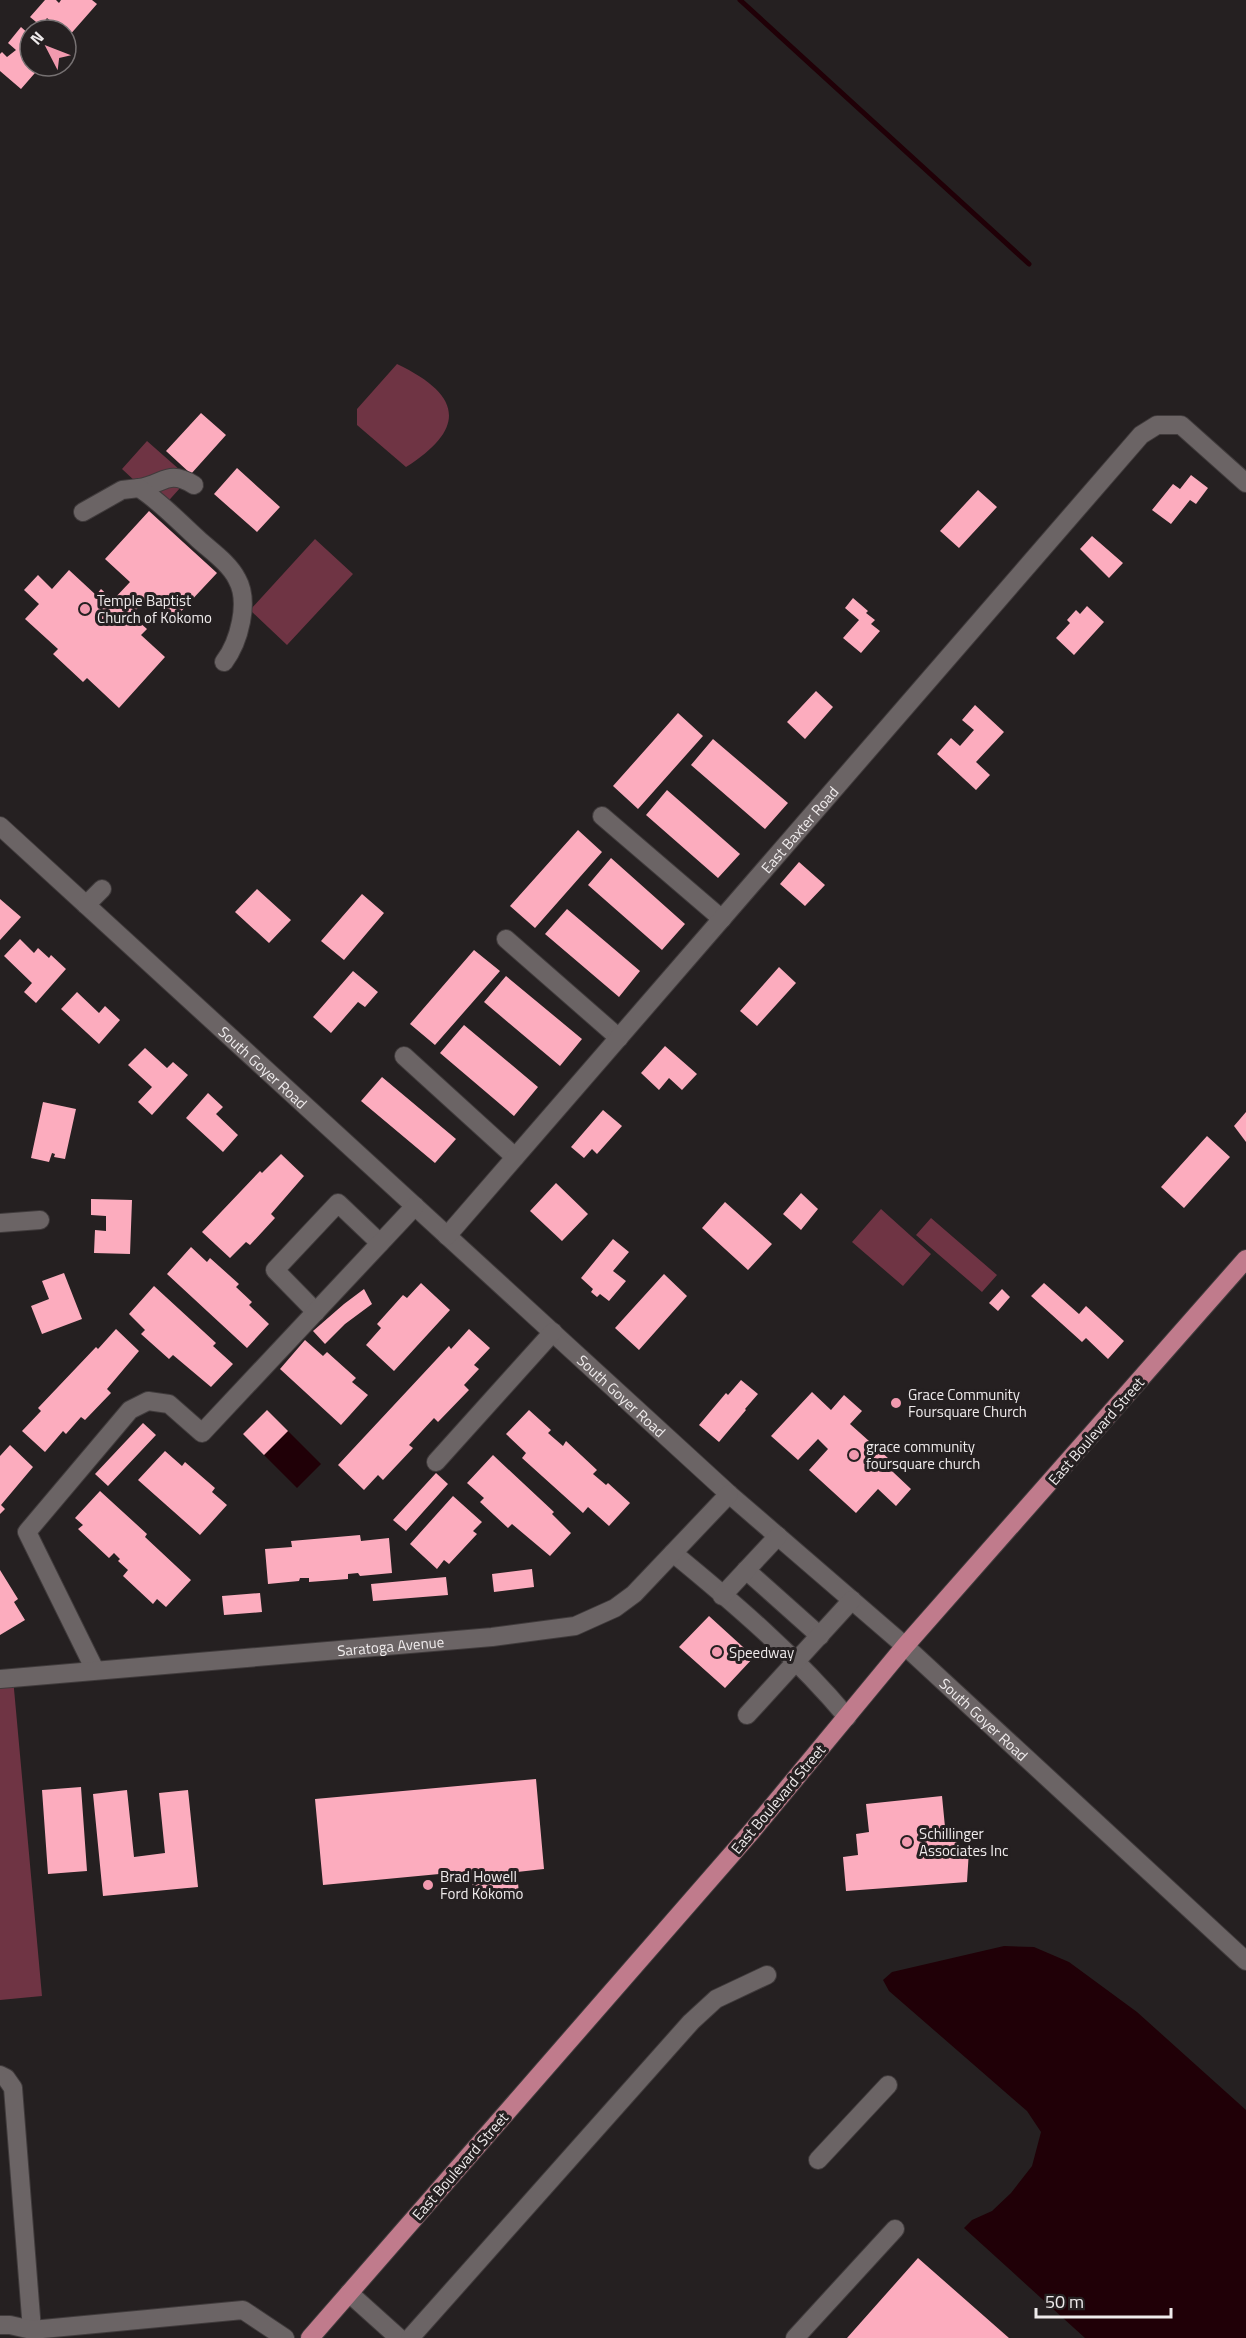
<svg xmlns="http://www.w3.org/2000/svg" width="1246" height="2338" viewBox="0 0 1246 2338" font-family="'Titillium Web',sans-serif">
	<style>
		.park { fill: #6f3444 }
		.water { fill: #200007 }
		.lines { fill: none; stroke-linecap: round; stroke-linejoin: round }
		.stream { stroke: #200007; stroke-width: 5 }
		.building { fill: #fcacbe }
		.minor-casing { stroke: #403b3c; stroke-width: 20 }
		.major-casing { stroke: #403b3c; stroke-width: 20 }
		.minor { stroke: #6b6465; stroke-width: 18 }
		.major { stroke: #c07b8c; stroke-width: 18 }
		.poi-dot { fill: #f29aaf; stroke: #252021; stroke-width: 2 }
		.labels { text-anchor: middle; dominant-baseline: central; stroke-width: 6; stroke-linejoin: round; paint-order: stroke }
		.poi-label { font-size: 15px; fill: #efebec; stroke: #252021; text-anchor: start }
		.street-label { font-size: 15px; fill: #efebec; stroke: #252021 }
	</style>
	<rect width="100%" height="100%" fill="#252021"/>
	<!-- park -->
	<path class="park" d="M397,364C460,394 469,427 406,467L357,425V409Z
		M147,441L189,478L163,507L122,469Z
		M315,539L353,574L287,645L250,610Z
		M881,1209L931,1254L903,1286L852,1242Z
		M931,1218L997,1275L982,1292L916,1235Z
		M13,1678L42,1996L0,2000V1679Z"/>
	<!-- water -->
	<path class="water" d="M288,1431L321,1464L297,1488L264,1455Z
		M1004,1946L1034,1947L1069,1962L1137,2012L1246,2110V2338H1085L964,2228L972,2220L992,2211L1011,2193L1032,2166L1041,2132L1027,2111L889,1991L883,1980L892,1972Z"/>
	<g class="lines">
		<!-- stream -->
		<path class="stream" d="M740,0L1029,264"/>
	</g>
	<!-- building -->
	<path class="building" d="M45,0H56L59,3L61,0H92L97,4L68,37L66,30H61L47,18L41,26L30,17Z
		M21,27L30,35V66H41L21,89L0,71V54L2,52L7,57L16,50L8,43Z
		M201,413L226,435L191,474L166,451Z
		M237,468L280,507L257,532L214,494Z
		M1191,475L1208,488L1196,504L1190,500L1171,524L1152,510L1173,484L1180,489Z
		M978,490L997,507L959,548L940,531Z
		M149,511L217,573L173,620L149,597L131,615L147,629L141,635L165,657L119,708L87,678L83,682L53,654L58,649L25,619L39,604L24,590L38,575L52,589L69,570L96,595L101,589L113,600L130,582L105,559Z
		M1092,536L1123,563L1109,578L1080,549Z
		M853,598L868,611L866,613L875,620L871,624L880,631L861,653L843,638L859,620L845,608Z
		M1087,606L1104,622L1074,655L1056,638L1070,623L1067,620L1076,610L1080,614Z
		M816,691L833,707L805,739L787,722Z
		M975,705L1004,732L976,762L990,775L976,790L937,754L951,738L960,746L974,730L962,720Z
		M678,713L703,736L638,809L613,786Z
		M713,739L788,803L765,829L691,765Z
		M667,790L740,854L718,878L646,815Z
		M578,830L602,852L535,928L510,906Z
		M611,858L685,924L662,950L588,885Z
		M799,862L825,885L805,906L780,884Z
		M257,889L291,920L269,943L235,912Z
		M362,894L384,913L344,960L321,941Z
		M0,899L21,917L0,940Z
		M567,909L640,971L619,997L545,934Z
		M20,939L34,953L38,948L49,958L51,955L66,969L36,1003L24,992L32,983L4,956Z
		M474,950L500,971L435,1045L410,1024Z
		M779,967L796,983L757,1026L740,1011Z
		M353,971L378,992L365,1007L358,1002L331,1033L313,1017Z
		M506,976L582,1039L560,1066L484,1002Z
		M77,992L99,1013L105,1006L120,1020L99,1044L61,1009Z
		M464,1025L538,1087L514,1116L440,1053Z
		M665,1046L697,1074L682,1090L669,1078L659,1090L641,1073Z
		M145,1048L167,1068L173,1062L188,1075L152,1115L138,1102L152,1087L128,1065Z
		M382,1077L456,1139L435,1163L361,1101Z
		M208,1093L223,1107L216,1114L238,1135L223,1152L186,1118Z
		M43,1102L76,1109L65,1159L54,1157L55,1154L52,1153L49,1162L31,1158Z
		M603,1110L622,1126L597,1154L592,1149L584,1158L571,1147Z
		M1246,1112V1142L1234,1126Z
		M1207,1136L1230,1157L1184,1208L1161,1187Z
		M281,1154L304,1176L271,1214L275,1218L250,1245L246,1242L230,1258L202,1232L260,1171L262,1173Z
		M556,1183L588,1214L562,1241L530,1211Z
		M801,1193L818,1209L801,1230L783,1214Z
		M91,1199L132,1200L130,1254L94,1253L95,1230L106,1231V1216L91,1215Z
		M725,1202L772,1244L748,1270L702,1228Z
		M613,1239L629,1252L613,1271L626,1281L609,1301L600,1294L597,1297L591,1292L593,1289L581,1278Z
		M191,1247L207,1262L210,1258L239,1284L236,1287L252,1302L249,1305L269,1324L247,1348L167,1274Z
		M64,1273L82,1319L42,1334L31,1306L49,1299L42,1281Z
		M664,1274L687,1296L639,1350L615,1328Z
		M421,1283L450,1310L394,1371L366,1345L381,1328L377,1324L403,1295L407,1298Z
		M1044,1283L1079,1314L1086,1306L1124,1341L1108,1359L1086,1338L1082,1342L1031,1296Z
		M154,1286L216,1343L213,1346L233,1364L211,1387L173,1355L169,1359L141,1334L145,1330L129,1314Z
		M364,1289L372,1304L345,1324L325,1344L313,1331L344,1304Z
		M1002,1289L1010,1297L998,1311L989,1303Z
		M116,1329L139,1351L107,1389L111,1393L85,1420L81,1417L66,1434L63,1431L45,1452L22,1431L41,1411L38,1408L96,1347L98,1349Z
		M469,1329L490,1348L474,1365L479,1369L464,1385L469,1390L438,1422L434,1418L409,1445L413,1448L383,1480L378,1475L364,1490L338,1465L449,1346L451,1349Z
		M305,1340L323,1356L327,1352L356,1378L352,1382L368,1395L341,1425L280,1369Z
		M741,1380L758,1394L745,1409L746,1410L719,1442L699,1425L726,1393L728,1395Z
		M812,1392L831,1410L844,1395L862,1411L850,1424L898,1467L893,1472L911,1489L896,1506L878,1489L856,1513L809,1470L828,1449L818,1439L798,1460L771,1436Z
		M267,1410L288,1431L264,1455L243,1434Z
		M529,1410L551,1430L548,1433L563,1446L566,1441L597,1470L593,1474L606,1485L608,1483L630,1503L609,1526L588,1507L583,1513L522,1458L526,1453L506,1434Z
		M143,1423L156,1435L108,1486L95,1474Z
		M10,1445L33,1467L1,1505L5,1509L0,1514V1456Z
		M165,1451L182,1466L185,1462L215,1488L212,1492L227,1505L200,1535L138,1480Z
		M493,1455L554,1512L552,1514L571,1533L550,1556L512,1524L508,1528L480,1502L484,1498L467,1483Z
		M436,1473L448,1484L406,1531L393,1520Z
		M100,1491L147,1534L145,1537L191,1580L166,1607L157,1599L153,1604L123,1576L128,1570L118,1561L120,1559L114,1553L109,1558L78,1529L83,1525L75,1518Z
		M453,1496L482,1522L473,1531L477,1534L449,1564L444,1560L437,1569L410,1544Z
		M360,1535L361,1541L389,1538L392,1573L360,1576L358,1573L348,1574V1579L309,1582V1578H300L299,1581L268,1584L265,1549L292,1547L291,1541Z
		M532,1569L534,1587L494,1592L492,1574Z
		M0,1570L18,1599L14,1602L25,1620L0,1635Z
		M446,1577L448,1595L373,1601L371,1584Z
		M260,1593L262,1612L224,1615L222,1596Z
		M709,1616L754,1657L725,1688L679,1647Z
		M536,1779L544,1869L517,1872L519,1894L474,1898L471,1871L323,1885L315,1799Z
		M81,1787L87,1871L48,1874L42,1790Z
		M127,1790L134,1857L165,1853L159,1793L188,1790L198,1887L103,1896L93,1794Z
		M942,1796L945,1827L955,1826L958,1851L969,1850L967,1882L846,1891L843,1857L858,1855L856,1834L869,1832L866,1804Z
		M918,2258L1009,2338H847Z"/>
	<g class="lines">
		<defs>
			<g id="minor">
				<path d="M139,488C164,484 168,469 194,485"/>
				<path d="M83,512L122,490L139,488C161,502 179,522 198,539C211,551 229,563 237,579C250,602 239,642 224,662"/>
				<path d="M602,816L722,919"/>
				<path id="s1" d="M0,826L729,1494L905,1646L1246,1961"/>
				<path d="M86,905L102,889"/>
				<path d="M506,939L619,1038"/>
				<path d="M404,1056L515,1157"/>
				<path d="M0,1223L40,1220"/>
				<path id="s2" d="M447,1236L1141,435L1157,425H1181L1246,483"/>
				<path d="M316,1312L275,1270L338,1203L380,1243"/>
				<path d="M436,1462L553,1332"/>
				<path d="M673,1553C734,1603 796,1656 847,1717"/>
				<path d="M746,1570L820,1636"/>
				<path d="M722,1596L778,1536"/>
				<path d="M95,1670L27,1532L130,1410L148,1401L169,1404L202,1433L415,1206"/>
				<path id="s3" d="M0,1679L492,1637L575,1626L615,1608L634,1594L729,1494"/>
				<path d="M747,1715L852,1600"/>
				<path d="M0,2075L6,2078L13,2088L32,2330"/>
				<path d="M818,2160L888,2085"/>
				<path d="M349,2293L399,2338"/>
				<path d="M0,2325H10L32,2330L243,2310L285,2338"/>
				<path d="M410,2338L691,2022L716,1999L767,1975"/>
				<path d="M795,2338L895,2229"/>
			</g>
			<path id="major" d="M310,2338L752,1831L905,1646L1246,1259"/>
		</defs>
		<!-- minor casing -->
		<use href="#minor" class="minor-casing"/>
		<!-- major casing -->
		<use href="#major" class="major-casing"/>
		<!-- minor -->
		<use href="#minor" class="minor"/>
		<!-- major -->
		<use href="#major" class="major"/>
	</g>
	<!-- markers -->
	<g class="poi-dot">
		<circle cx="85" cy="609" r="6"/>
		<circle cx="896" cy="1403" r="6"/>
		<circle cx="854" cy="1455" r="6"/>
		<circle cx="717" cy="1652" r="6"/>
		<circle cx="907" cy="1842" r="6"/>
		<circle cx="428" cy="1885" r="6"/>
	</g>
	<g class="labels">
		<!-- poi labels -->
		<g class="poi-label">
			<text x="97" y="600">Temple Baptist<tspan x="97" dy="17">Church of Kokomo</tspan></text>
			<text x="908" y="1394">Grace Community<tspan x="908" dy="17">Foursquare Church</tspan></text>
			<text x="866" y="1446">grace community<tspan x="866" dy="17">foursquare church</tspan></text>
			<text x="729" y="1652">Speedway</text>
			<text x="919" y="1833">Schillinger<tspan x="919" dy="17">Associates Inc</tspan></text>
			<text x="440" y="1876">Brad Howell<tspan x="440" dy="17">Ford Kokomo</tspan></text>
		</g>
		<!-- street labels -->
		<g class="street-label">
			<text stroke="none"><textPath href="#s2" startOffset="538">East Baxter Road</textPath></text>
			<text stroke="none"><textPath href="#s1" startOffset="357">South Goyer Road</textPath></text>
			<text stroke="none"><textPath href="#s1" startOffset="843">South Goyer Road</textPath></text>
			<text transform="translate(1096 1431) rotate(-49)">East Boulevard Street</text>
			<text stroke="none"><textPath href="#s3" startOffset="392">Saratoga Avenue</textPath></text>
			<text stroke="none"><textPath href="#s1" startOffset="1329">South Goyer Road</textPath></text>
			<text transform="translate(778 1799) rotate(-50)">East Boulevard Street</text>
			<text transform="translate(460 2166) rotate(-49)">East Boulevard Street</text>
		</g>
	</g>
	<!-- north arrow -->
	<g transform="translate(48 48) rotate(312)"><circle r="28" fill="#252021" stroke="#767172" stroke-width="1.5"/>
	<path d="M0-4.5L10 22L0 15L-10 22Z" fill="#f29aaf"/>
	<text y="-9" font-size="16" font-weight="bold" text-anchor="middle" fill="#efebec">N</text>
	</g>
	<!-- scale -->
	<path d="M1036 2308v9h135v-9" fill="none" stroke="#efebec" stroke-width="3"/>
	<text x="1045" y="2308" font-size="18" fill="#efebec" stroke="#252021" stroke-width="4.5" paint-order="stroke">50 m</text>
</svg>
